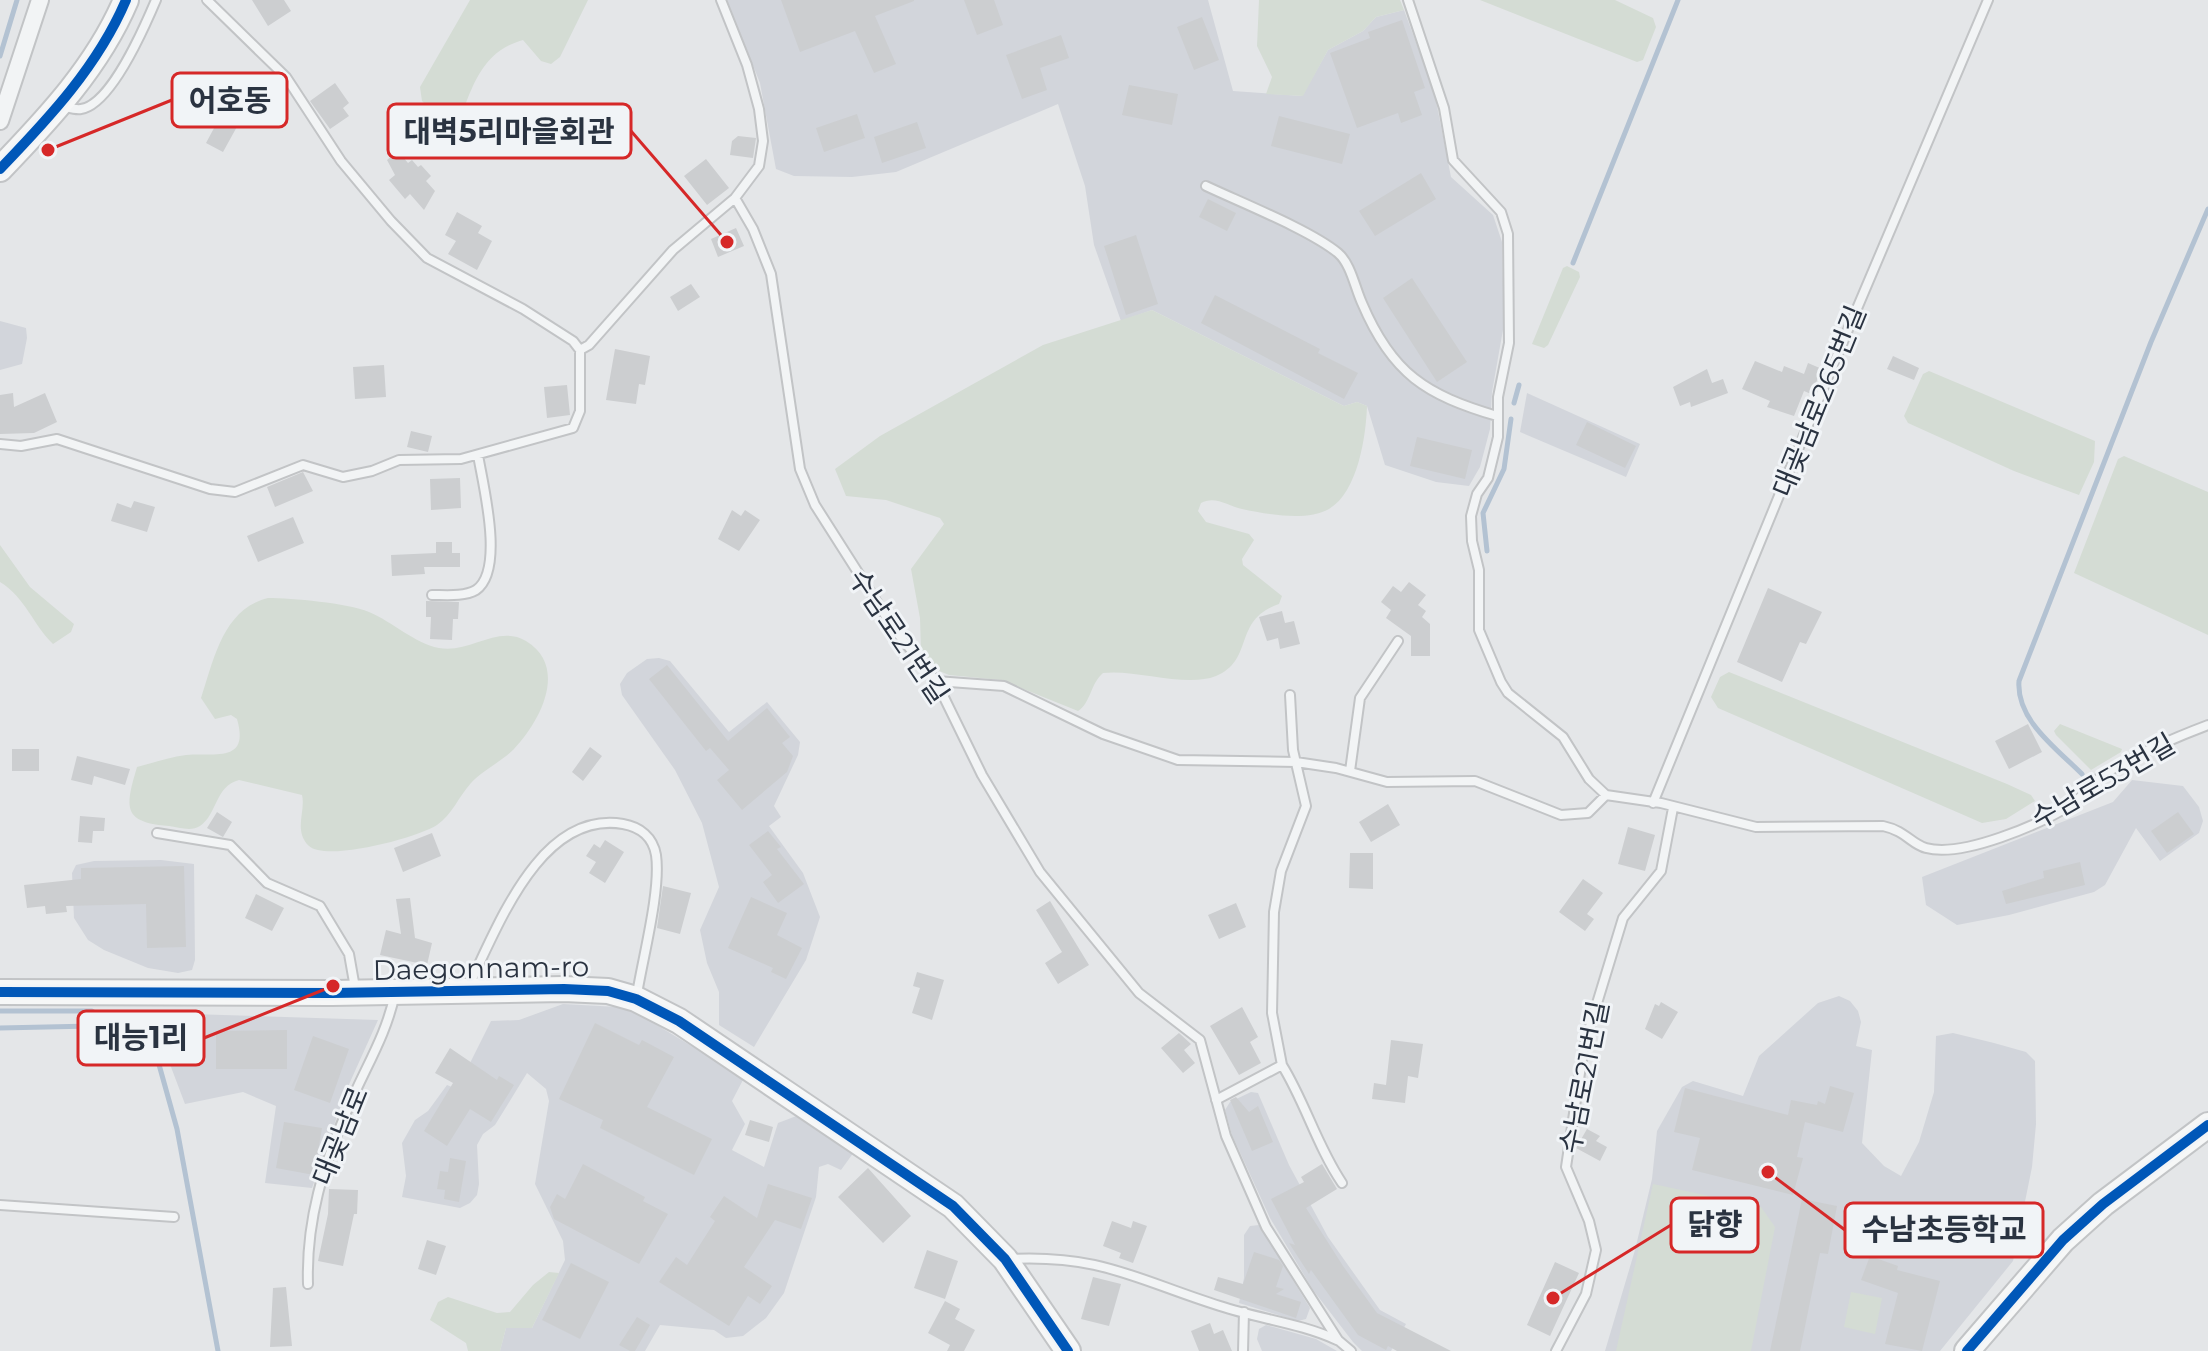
<svg xmlns="http://www.w3.org/2000/svg" width="2208" height="1351" viewBox="0 0 2208 1351" font-family="Montserrat,'Noto Sans KR',sans-serif">
	<style>
		.built { fill: #d2d5db }
		.green { fill: #d4dcd4 }
		.lines { fill: none; stroke-linecap: round; stroke-linejoin: round }
		.stream { stroke: #b3c2d2; stroke-width: 5 }
		.building { fill: #ccced0 }
		.lane-casing { stroke: #c2c4c6; stroke-width: 12 }
		.street-casing { stroke: #c2c4c6; stroke-width: 20 }
		.secondary-casing { stroke: #c2c4c6; stroke-width: 28 }
		.lane { stroke: #f2f4f5; stroke-width: 8 }
		.street { stroke: #f2f4f5; stroke-width: 16 }
		.secondary { stroke: #f6f7f7; stroke-width: 24 }
		.cycleway-casing { stroke: #f1f4f7; stroke-width: 15 }
		.cycleway { stroke: #0057b8; stroke-width: 10 }
		.labels { text-anchor: middle; dominant-baseline: central; stroke-width: 6; stroke-linejoin: round; paint-order: stroke }
		.street-label { font-size: 28px; fill: #2a3341; stroke: #f1f4f7 }
		.leader { fill: none; stroke: #d62828; stroke-width: 3 }
		.callout-dot { fill: #d62828; stroke: #f1f4f7; stroke-width: 3 }
		.callout { fill: #f1f4f7; stroke: #d62828; stroke-width: 3 }
		.callout-label { font-size: 30px; text-anchor: middle; font-weight: bold; fill: #2a3341 }
	</style>
	<rect width="100%" height="100%" fill="#e4e6e8"/>
	<!-- built -->
	<path class="built" d="M727,0H1208L1233,91L1302,96L1328,50L1363,31L1376,17L1404,10L1434,91L1451,177L1493,215L1502,242L1504,324L1492,392L1490,429L1480,467L1469,486L1436,482L1385,465L1367,406L1357,402L1344,406L1152,310L1121,321L1094,245L1085,186L1058,104L896,172L852,177L794,176L776,169L760,83Z
		M0,321L26,328L27,338L22,364L0,370Z
		M1527,393L1640,444L1626,477L1520,432Z
		M659,658L670,661L729,732L767,702L800,742L798,755L774,806L781,817L769,826L803,873L820,917L806,960L754,1047L719,1025V992L707,963L700,930L719,887L702,823L675,770L622,695L620,684L627,673L647,659Z
		M2132,780L2183,786L2199,807L2203,821L2199,833L2160,861L2136,828L2105,885L2094,892L2009,915L1957,925L1926,905L1922,877L2113,802Z
		M161,860L194,864L195,960L192,970L178,973L148,968L104,950L88,940L74,918L72,873L76,865L94,861Z
		M1839,996L1850,1001L1858,1011L1861,1022L1856,1046L1872,1050L1862,1143L1884,1166L1901,1176L1919,1142L1934,1092L1936,1036L1953,1033L1994,1043L2026,1052L2035,1061L2036,1124L2032,1167L2013,1261L1940,1351H1605L1635,1250L1652,1179L1657,1131L1682,1087L1693,1081L1743,1096L1759,1056L1818,1003Z
		M563,1004L618,1007L642,1016L744,1078L732,1101L745,1124L732,1150L764,1167L778,1123L799,1115L854,1152L841,1170L828,1164L819,1167L816,1197L784,1293L766,1318L743,1336L726,1338L714,1330L660,1325L645,1351H500L506,1328H532L565,1260L563,1241L535,1184L549,1101L546,1089L527,1073L495,1125L483,1134L477,1145L479,1184L477,1195L470,1203L460,1208L402,1197L406,1176L402,1143L415,1120L428,1111L447,1085L457,1089L491,1021L519,1020Z
		M191,1014L378,1020L346,1091L312,1188L265,1183L276,1106L243,1092L185,1104L171,1067L158,1048Z
		M1251,1092L1258,1093L1289,1165L1328,1237L1380,1310L1406,1324L1391,1351H1362L1353,1342L1313,1290L1270,1218L1232,1135L1225,1110L1230,1102Z
		M1259,1225L1310,1308L1306,1319L1298,1321L1239,1303L1244,1278V1235L1250,1226Z
		M1266,1325L1316,1339L1337,1351H1262L1257,1339L1259,1329Z"/>
	<!-- green -->
	<path class="green" d="M470,0H588L560,57L551,64L541,61L523,40C484,51 474,82 461,116L443,121L422,101L420,87Z
		M1259,0H1400L1404,10L1376,17L1363,31L1328,50L1303,96L1266,94L1272,77L1257,46Z
		M1480,0H1615L1653,18L1656,27L1643,60L1637,62Z
		M1567,266L1579,272L1580,277L1548,345L1544,348L1532,344L1563,268Z
		M1152,310L1344,406L1357,402L1367,406C1366,436 1358,492 1329,509C1306,522 1266,514 1242,509C1228,506 1215,495 1201,503L1198,511L1206,522L1249,534L1254,540L1242,559L1243,565L1282,596L1279,604C1232,620 1255,660 1216,676C1186,688 1136,669 1103,673C1090,684 1091,703 1078,711L1001,680L949,675L937,670L921,650L920,618L911,569L944,524L940,518L886,500L846,496L835,469L880,436L1043,345Z
		M1929,371L2095,441L2094,462L2079,495L2014,471L1908,423L1904,416L1923,374Z
		M2124,456L2208,492V635L2074,573L2118,459Z
		M0,545L30,587L74,624L71,632L53,644C33,625 26,598 0,582Z
		M268,598C292,598 347,603 369,612C393,622 414,643 439,648C469,654 498,624 526,641C569,667 540,722 514,749C501,762 483,770 471,783C459,796 452,815 437,825C417,838 326,862 309,846C293,831 306,811 302,795L239,780C215,786 217,815 200,826C191,832 178,827 169,826C122,822 125,808 137,767C153,763 170,757 186,755C214,752 250,764 237,719L231,715L215,719L201,698C214,659 223,609 268,598Z
		M1729,672L2007,784L2031,795L2035,801L2006,819L1982,823L1718,708L1711,697L1720,677Z
		M2060,724L2122,749L2121,752L2091,770L2056,735L2054,731Z
		M1653,1184L1761,1207L1775,1227L1751,1351H1616Z
		M549,1272L559,1273L532,1328H506L500,1351H468L466,1343L430,1320L438,1302L448,1297L497,1313L510,1312L533,1285Z
		M1851,1292L1882,1298L1875,1334L1844,1327Z"/>
	<g class="lines">
		<!-- stream -->
		<path class="stream" d="M0,56L17,0
			M1573,263L1678,0
			M1514,403L1519,385
			M1487,551L1483,513L1504,469L1511,419
			M2082,774C2057,749 2016,720 2019,681L2151,342L2208,209
			M0,1011H92L139,1042L158,1061L177,1129L218,1351
			M0,1028L92,1026"/>
	</g>
	<!-- building -->
	<path class="building" d="M252,0H284L291,11L268,26Z
		M781,0H914V1L875,16L896,64L874,73L855,31L800,52Z
		M964,0H994L1003,25L977,35Z
		M1202,17L1219,60L1194,70L1177,27Z
		M1402,20L1425,88L1414,92L1422,115L1401,123L1398,113L1357,128L1330,53L1370,38L1368,32Z
		M1061,35L1069,58L1040,68L1047,90L1022,99L1006,55Z
		M335,83L349,103L343,108L349,116L330,129L310,101Z
		M1129,85L1178,94L1172,125L1122,115Z
		M227,104L244,114L223,152L206,143Z
		M857,114L865,138L824,152L816,128Z
		M1279,116L1350,134L1342,164L1271,146Z
		M917,122L926,148L882,163L874,137Z
		M738,136L756,138L753,158L730,155L732,141Z
		M398,151L408,163L412,160L418,167L421,165L431,176L426,181L435,191L424,210L410,194L405,199L389,180L395,175L387,160Z
		M706,159L729,188L707,205L684,176Z
		M1421,173L1436,199L1375,236L1359,211Z
		M1208,199L1236,213L1227,231L1199,217Z
		M457,212L482,226L478,233L492,241L477,270L448,254L456,241L445,235Z
		M736,228L744,246L718,257L711,239Z
		M1136,235L1158,304L1126,315L1104,246Z
		M1412,278L1467,362L1437,382L1383,298Z
		M691,284L700,297L678,311L670,297Z
		M1215,295L1320,349L1318,353L1358,373L1344,399L1201,323Z
		M615,349L650,356L645,385L639,384L636,404L606,400Z
		M1893,356L1919,368L1914,380L1887,369Z
		M1755,361L1782,372L1784,366L1804,374L1808,363L1822,369L1811,394L1804,391L1794,416L1767,407L1770,401L1742,389Z
		M384,365L386,397L355,399L353,367Z
		M1707,369L1712,383L1723,379L1728,393L1691,407L1690,402L1680,406L1673,387Z
		M567,385L570,415L547,418L544,387Z
		M13,393L14,407L45,393L57,422L34,433L0,434V395Z
		M1587,422L1636,446L1625,468L1576,445Z
		M411,431L432,436L428,452L407,447Z
		M1417,437L1472,450L1465,479L1410,466Z
		M303,472L313,491L275,507L267,487Z
		M460,478L461,508L431,510L430,479Z
		M134,501L155,507L147,532L111,521L117,503L131,508Z
		M732,510L741,516L745,510L760,520L739,551L718,539Z
		M293,517L304,543L258,562L247,536Z
		M436,542H452V553H460V567H424L425,574L392,576L391,555L436,553Z
		M1409,582L1426,595L1418,605L1426,611L1422,617L1430,624V656H1411V636L1386,618L1391,610L1381,602L1393,586L1401,592Z
		M1768,588L1822,612L1806,644L1800,642L1782,682L1737,662Z
		M426,601L459,602L458,619H453L452,640L430,639L431,617H426Z
		M1282,611L1285,623L1294,621L1300,644L1280,649L1278,638L1267,641L1259,617Z
		M667,665L728,741L767,708L790,737L782,743L793,756L787,772L742,810L717,780L729,770L710,748L706,751L649,679Z
		M2028,724L2042,752L2009,769L1995,741Z
		M590,747L602,756L583,781L572,772Z
		M12,749H39V771H12Z
		M77,756L130,769L125,785L94,776L92,785L71,780Z
		M1388,804L1400,825L1371,842L1359,822Z
		M217,812L232,822L223,837L207,828Z
		M2178,812L2194,834L2167,853L2151,831Z
		M80,816L105,818L104,831H93L92,843L78,842Z
		M1628,827L1655,835L1645,871L1618,864Z
		M768,831L781,847L777,849L804,884L778,903L763,882L772,875L749,845Z
		M432,833L441,856L403,872L394,848Z
		M605,840L624,852L605,883L589,873L596,862L586,856L594,844L600,848Z
		M1350,853H1373V889L1349,888Z
		M2080,862L2085,885L2006,904L2002,891L2044,878L2043,871Z
		M184,866L186,947L147,948L146,904L66,906L67,912L46,914L45,906L27,908L24,885L81,879V868Z
		M1583,879L1603,893L1587,914L1594,919L1585,931L1559,912Z
		M663,886L691,893L680,934L657,928Z
		M256,894L284,908L272,931L245,918Z
		M751,897L787,913L777,935L802,948L786,979L771,972L773,968L728,948Z
		M410,898L415,938L432,943L427,965L380,955L386,930L401,934L396,899Z
		M1050,901L1089,965L1058,984L1045,963L1062,952L1036,910Z
		M1236,903L1246,927L1219,939L1208,915Z
		M917,972L944,980L932,1020L912,1013L920,988L913,986Z
		M1661,1002L1678,1012L1662,1039L1645,1029L1655,1004L1659,1006Z
		M1242,1007L1258,1037L1250,1042L1261,1063L1239,1075L1210,1026Z
		M595,1023L639,1045L642,1040L674,1057L647,1107L712,1139L694,1175L600,1128L603,1120L559,1099Z
		M287,1030V1069H216V1031Z
		M1179,1033L1191,1044L1184,1050L1195,1063L1183,1073L1161,1048Z
		M313,1036L349,1049L330,1103L294,1090Z
		M1391,1040L1423,1044L1418,1078L1408,1076L1405,1103L1372,1099L1374,1083L1386,1085Z
		M450,1048L497,1080L499,1076L514,1085L491,1122L470,1109L447,1146L424,1131L453,1083L435,1073Z
		M1830,1086L1854,1093L1843,1132L1805,1122L1797,1157L1803,1158L1793,1195L1692,1170L1700,1138L1674,1132L1685,1088L1788,1115L1791,1100L1817,1105L1818,1101L1825,1104Z
		M1236,1097L1249,1112L1258,1106L1273,1142L1252,1151L1230,1100Z
		M750,1120L773,1127L769,1142L745,1135Z
		M284,1122L322,1128L314,1175L276,1168Z
		M1587,1129L1600,1136L1596,1141L1607,1147L1600,1161L1576,1148Z
		M450,1158L466,1161L459,1202L444,1199L445,1190L437,1189L440,1171L448,1172Z
		M583,1164L645,1197L643,1201L668,1214L639,1264L554,1219L550,1207L557,1194L565,1199Z
		M1322,1164L1337,1189L1306,1208L1343,1266L1377,1313L1451,1351H1397L1388,1346L1386,1350L1358,1335L1311,1270L1309,1274L1289,1243L1295,1245L1271,1199L1304,1182L1301,1177Z
		M868,1168L911,1216L883,1243L838,1197Z
		M768,1184L812,1198L801,1229L775,1220L744,1267L772,1286L760,1304L748,1296L729,1326L659,1282L676,1257L687,1265L715,1221L710,1217L724,1196L757,1218Z
		M329,1189L358,1190L357,1214H354L343,1266L318,1261L328,1214Z
		M1802,1199L1837,1206L1828,1254L1820,1253L1800,1351H1770Z
		M1112,1221L1131,1228L1133,1221L1147,1226L1133,1263L1119,1258L1121,1253L1103,1246Z
		M427,1240L446,1246L436,1275L418,1269Z
		M927,1250L958,1261L945,1299L914,1288Z
		M1254,1252L1279,1260L1283,1266L1276,1287L1284,1289L1276,1294L1301,1302L1296,1318L1214,1290L1218,1277L1243,1284Z
		M1870,1256L1898,1266L1897,1270L1940,1281L1922,1351L1885,1344L1898,1293L1861,1280Z
		M1555,1262L1579,1273L1550,1336L1527,1325Z
		M571,1263L609,1282L580,1339L542,1320Z
		M1093,1277L1121,1284L1109,1326L1081,1319Z
		M286,1287L292,1346L270,1347L273,1288Z
		M945,1301L960,1309L955,1319L975,1330L964,1351H947L950,1345L928,1333Z
		M637,1317L650,1325L635,1351H630L619,1345Z
		M1210,1323L1214,1334L1223,1330L1232,1351H1199L1191,1331Z"/>
	<g class="lines">
		<defs>
			<path id="lane" d="M1408,0L1444,108L1453,160L1501,212L1508,234L1509,343L1498,397V437L1488,478L1477,494L1471,516L1472,541L1479,570V630L1501,682L1508,693L1563,737L1589,779L1606,795L1661,803L1756,827L1883,826C1906,831 1911,844 1926,848C1963,858 2040,824 2071,805C2083,797 2091,783 2103,775C2136,754 2171,739 2208,725
				M62,106C67,107 75,110 81,109C111,105 145,26 156,0
				M1206,186C1242,203 1310,230 1338,253C1351,264 1355,288 1362,303C1392,374 1426,395 1497,416
				M735,198L753,229L771,274L800,469L815,505L894,629L936,681L982,775L1040,872L1139,993L1200,1040L1226,1136L1266,1227L1338,1340L1351,1351
				M580,350L589,345L673,250L735,198L759,166L763,141L759,109L747,65L721,0
				M0,444L21,446L57,439L210,489L235,492L303,465L343,477L372,471L399,460L461,459L573,428L580,411V350L573,341L523,309L427,258L391,221L341,161L286,77L207,0
				M432,595C445,595 464,597 476,590C505,570 483,485 478,455
				M936,681L1004,686L1103,734L1178,760L1296,762L1336,768L1387,782L1475,781L1561,815L1588,813L1606,795
				M1350,771L1360,698L1398,641
				M1653,803L1822,391L1988,0
				M157,833L230,845L267,883L320,906L349,954L355,988
				M469,985C498,927 540,810 623,824C640,827 653,837 656,855C661,890 643,957 637,994
				M1282,1065C1305,1102 1317,1146 1342,1183
				M1216,1100L1282,1065L1272,1013L1274,912L1281,871L1306,806L1293,750L1290,695
				M0,1205L174,1217
				M1008,1259C1101,1254 1137,1280 1220,1306C1259,1319 1300,1323 1337,1340
				M308,1284C306,1221 323,1165 349,1106C365,1068 387,1034 395,993
				M1243,1351L1244,1312
				M1556,1351L1586,1294L1596,1250L1589,1221L1566,1167L1584,1046L1623,918L1661,871L1673,808"/>
			<path id="street" d="M0,121L40,0"/>
			<path id="secondary" d="M0,169C49,118 98,66 126,0
				M0,992L332,993L564,989L608,991L636,999L679,1021L953,1206L1005,1259L1068,1351
				M1967,1351L2063,1240L2103,1204L2208,1125"/>
		</defs>
		<!-- lane casing -->
		<use href="#lane" class="lane-casing"/>
		<!-- street casing -->
		<use href="#street" class="street-casing"/>
		<!-- secondary casing -->
		<use href="#secondary" class="secondary-casing"/>
		<!-- lane -->
		<use href="#lane" class="lane"/>
		<!-- street -->
		<use href="#street" class="street"/>
		<!-- secondary -->
		<use href="#secondary" class="secondary"/>
		<defs>
			<path id="cycleway" d="M0,169C49,118 98,66 126,0
				M0,992L332,993L564,989L608,991L636,999L679,1021L953,1206L1005,1259L1068,1351
				M1967,1351L2063,1240L2103,1204L2208,1125"/>
		</defs>
		<!-- cycleway casing -->
		<use href="#cycleway" class="cycleway-casing"/>
		<!-- cycleway -->
		<use href="#cycleway" class="cycleway"/>
	</g>
	<g class="labels">
		<!-- street labels -->
		<g class="street-label">
			<text transform="translate(1819 401) rotate(-68)">대곶남로265번길</text>
			<text transform="translate(899 636) rotate(56)">수남로21번길</text>
			<text transform="translate(2103 781) rotate(-30)">수남로53번길</text>
			<text transform="translate(481 968) rotate(-1)">Daegonnam-ro</text>
			<text transform="translate(1584 1077) rotate(-79)">수남로21번길</text>
			<text transform="translate(340 1136) rotate(-68)">대곶남로</text>
		</g>
	</g>
	<!-- callouts -->
	<path class="leader" d="M48 150L172 100M727 242L631 131M333 986L204 1038M1553 1298L1671 1225M1768 1172L1845 1230"/>
	<g class="callout-dot">
		<circle cx="48" cy="150" r="8"/>
		<circle cx="727" cy="242" r="8"/>
		<circle cx="333" cy="986" r="8"/>
		<circle cx="1553" cy="1298" r="8"/>
		<circle cx="1768" cy="1172" r="8"/>
	</g>
	<g class="callout">
		<rect x="172" y="73" width="115" height="54" rx="8"/>
		<rect x="388" y="104" width="243" height="54" rx="8"/>
		<rect x="78" y="1011" width="126" height="54" rx="8"/>
		<rect x="1671" y="1198" width="87" height="54" rx="8"/>
		<rect x="1845" y="1203" width="198" height="54" rx="8"/>
	</g>
	<g class="callout-label">
		<text x="230" y="111">어호동</text>
		<text x="509" y="142">대벽5리마을회관</text>
		<text x="141" y="1048">대능1리</text>
		<text x="1715" y="1235">닭향</text>
		<text x="1944" y="1240">수남초등학교</text>
	</g>
</svg>
